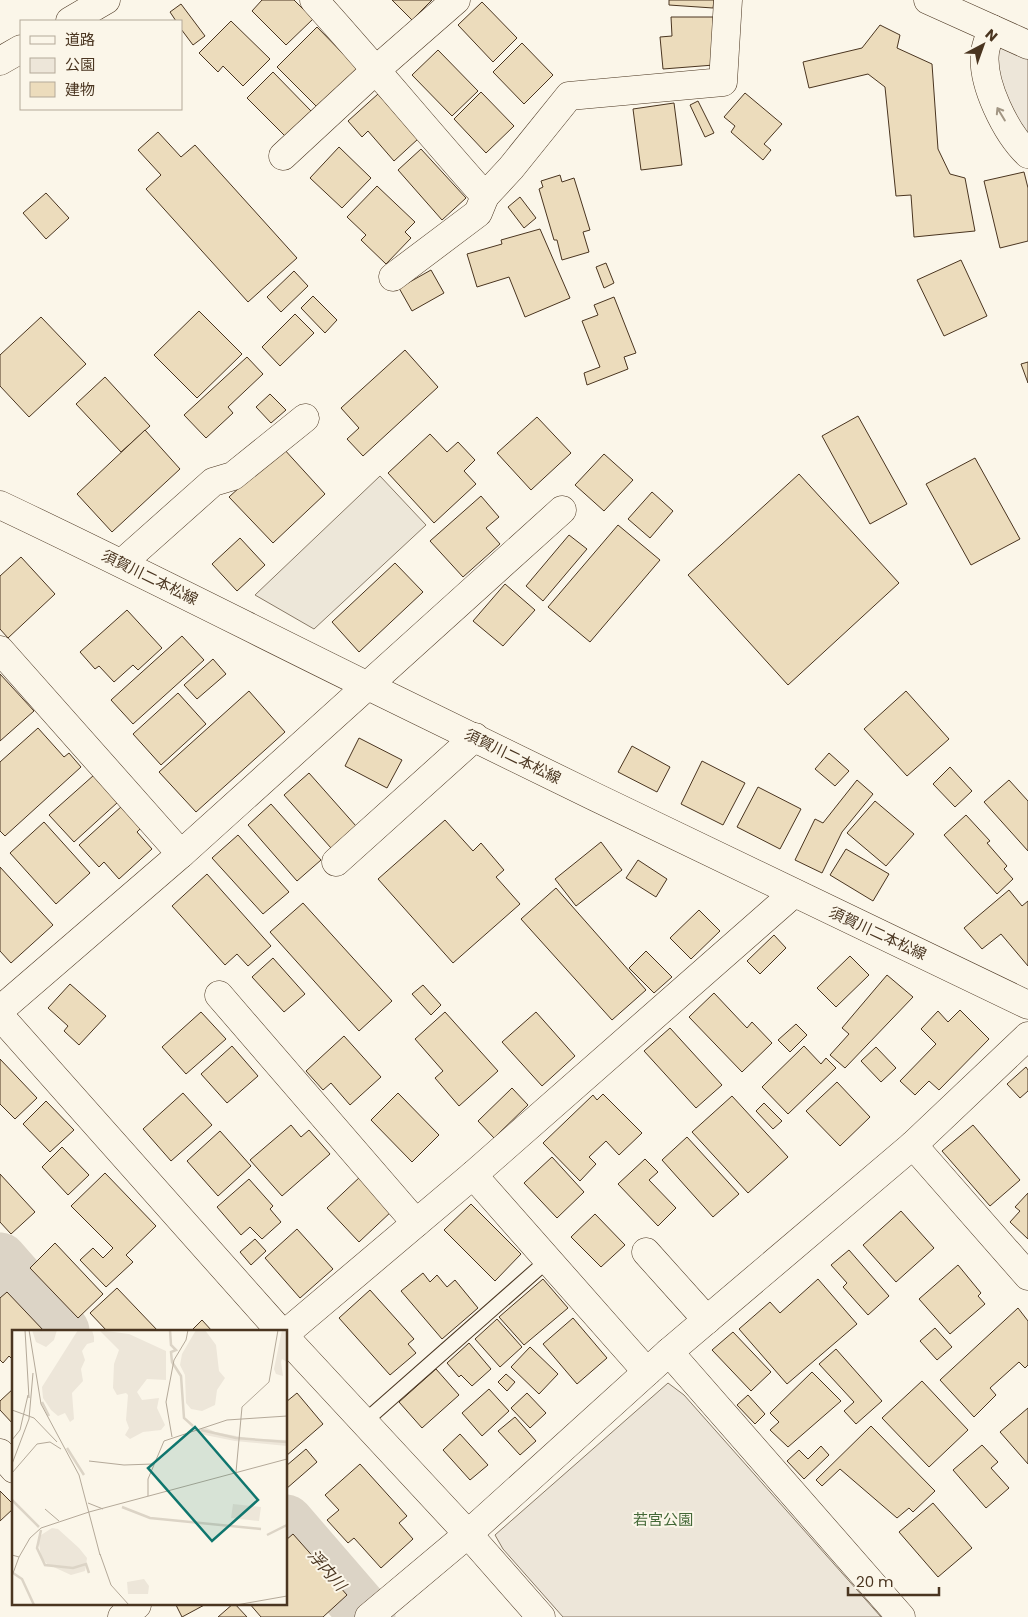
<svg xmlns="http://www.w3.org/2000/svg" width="1028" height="1617" font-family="Poppins,'Noto Sans JP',sans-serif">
  <rect width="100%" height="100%" fill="#fbf6e9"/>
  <!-- green -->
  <g fill="#ede6d9" stroke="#887966">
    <path d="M 992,29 L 1028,45 L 1028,154 L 1006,122 Z"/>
    <path d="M 668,1383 L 684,1395 L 881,1617 L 563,1617 L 503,1549 L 495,1535 Z"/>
  </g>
  <!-- parking -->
  <path fill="#ede7d9" stroke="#887966" d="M 380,476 L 426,525 L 314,629 L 255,595 Z"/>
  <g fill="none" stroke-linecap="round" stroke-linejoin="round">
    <!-- river -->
    <g stroke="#dcd4c6" stroke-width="55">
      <path d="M 0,1260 L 62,1331"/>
      <path d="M 286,1522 L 368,1617"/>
    </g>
  </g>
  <!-- building -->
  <g fill="#ecdcbc" stroke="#4a3520">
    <path d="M 262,0 L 294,0 L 313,19 L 286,45 L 252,11 Z"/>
    <path d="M 392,0 L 432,0 L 412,20 Z"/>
    <path d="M 669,0 L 714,0 L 713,8 L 669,5 Z"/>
    <path d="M 482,2 L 517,38 L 493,62 L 458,25 Z"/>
    <path d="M 181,4 L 205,36 L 193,45 L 181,29 L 181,21 L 176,21 L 170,12 Z"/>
    <path d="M 671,17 L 713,17 L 714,65 L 663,69 L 660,37 L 672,36 Z"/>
    <path d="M 231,21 L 270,59 L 243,86 L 223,66 L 218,72 L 199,53 Z"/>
    <path d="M 880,25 L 900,35 L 897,48 L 932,64 L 938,149 L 950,174 L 965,178 L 975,231 L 914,237 L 911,195 L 896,196 L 885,87 L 868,74 L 809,88 L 803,62 L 862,48 Z"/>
    <path d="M 317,27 L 358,69 L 319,109 L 277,67 Z"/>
    <path d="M 522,43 L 553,75 L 524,104 L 493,72 Z"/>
    <path d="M 438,50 L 478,91 L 452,116 L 412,75 Z"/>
    <path d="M 273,72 L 311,111 L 285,136 L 247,98 Z"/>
    <path d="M 481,92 L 514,126 L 486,153 L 454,119 Z"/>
    <path d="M 745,93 L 782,124 L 764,144 L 771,150 L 763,160 L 731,132 L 735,126 L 724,117 Z"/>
    <path d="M 378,94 L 418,139 L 394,161 L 368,131 L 362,137 L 348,121 Z"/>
    <path d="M 698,101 L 714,133 L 705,137 L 690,105 Z"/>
    <path d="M 674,103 L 682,165 L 641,170 L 633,109 Z"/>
    <path d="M 158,132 L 181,157 L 195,145 L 297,258 L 248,302 L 146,189 L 161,175 L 138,150 Z"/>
    <path d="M 339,147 L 371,178 L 342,208 L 310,178 Z"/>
    <path d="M 421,149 L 466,198 L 442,220 L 398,170 Z"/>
    <path d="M 1024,172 L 1028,188 L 1028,241 L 1000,248 L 984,181 Z"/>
    <path d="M 560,175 L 562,182 L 574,178 L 590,230 L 583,232 L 589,252 L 562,260 L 557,240 L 554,240 L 539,189 L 543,187 L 541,181 Z"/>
    <path d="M 377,186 L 415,222 L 405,232 L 411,238 L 386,264 L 361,240 L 366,235 L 347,217 Z"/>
    <path d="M 46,193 L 69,218 L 46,239 L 23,213 Z"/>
    <path d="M 520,197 L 536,218 L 524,228 L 508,207 Z"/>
    <path d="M 540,229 L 570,298 L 525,317 L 509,277 L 477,287 L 467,254 L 502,244 L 501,240 Z"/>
    <path d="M 961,260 L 987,316 L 944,336 L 917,280 Z"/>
    <path d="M 606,263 L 614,283 L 604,288 L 596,267 Z"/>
    <path d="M 431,270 L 444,293 L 412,311 L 399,288 Z"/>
    <path d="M 294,271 L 308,286 L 281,312 L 267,297 Z"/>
    <path d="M 313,296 L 337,320 L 325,333 L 301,308 Z"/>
    <path d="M 614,297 L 636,353 L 624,357 L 628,369 L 587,385 L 584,373 L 600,367 L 582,321 L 598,315 L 594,305 Z"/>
    <path d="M 199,311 L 242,354 L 197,398 L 154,355 Z"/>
    <path d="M 295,314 L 314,333 L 280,366 L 262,347 Z"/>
    <path d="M 41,317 L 86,364 L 29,417 L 0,386 L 0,355 Z"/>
    <path d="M 405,350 L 438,387 L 363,456 L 347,439 L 359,428 L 341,408 Z"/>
    <path d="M 247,357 L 263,374 L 228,407 L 233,413 L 206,438 L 184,415 Z"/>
    <path d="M 1028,362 L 1028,383 L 1021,364 Z"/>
    <path d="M 105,377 L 150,426 L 121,452 L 76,404 Z"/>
    <path d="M 270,394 L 286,410 L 271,423 L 256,407 Z"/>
    <path d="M 858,416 L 907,504 L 870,524 L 822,436 Z"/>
    <path d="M 537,417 L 571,453 L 531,490 L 497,453 Z"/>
    <path d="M 145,430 L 180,469 L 112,532 L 77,494 Z"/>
    <path d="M 430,434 L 447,452 L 458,442 L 475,460 L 464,471 L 476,484 L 434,523 L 388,473 Z"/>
    <path d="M 283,448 L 325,494 L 273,543 L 229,497 Z"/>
    <path d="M 604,454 L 633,480 L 604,511 L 575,485 Z"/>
    <path d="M 975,458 L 1020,539 L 971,565 L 926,484 Z"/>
    <path d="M 799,474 L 899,583 L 788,685 L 688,575 Z"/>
    <path d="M 652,492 L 673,511 L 650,538 L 628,519 Z"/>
    <path d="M 481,496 L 499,517 L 486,528 L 500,544 L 463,577 L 430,541 Z"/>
    <path d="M 618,525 L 660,560 L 590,642 L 548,607 Z"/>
    <path d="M 569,535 L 587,549 L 543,601 L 526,586 Z"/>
    <path d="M 240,538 L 265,565 L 237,591 L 212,564 Z"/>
    <path d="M 21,557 L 55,594 L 8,638 L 0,629 L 0,576 Z"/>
    <path d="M 395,563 L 423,592 L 359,652 L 332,622 Z"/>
    <path d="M 505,584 L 535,610 L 503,646 L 473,621 Z"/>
    <path d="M 127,610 L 162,648 L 138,670 L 133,665 L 114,682 L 99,666 L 95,669 L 80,652 Z"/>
    <path d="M 182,636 L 204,660 L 133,724 L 111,700 Z"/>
    <path d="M 213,659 L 226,674 L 197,699 L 184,685 Z"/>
    <path d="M 0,674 L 34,711 L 0,741 Z"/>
    <path d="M 249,691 L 285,732 L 196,812 L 159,772 Z"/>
    <path d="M 906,691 L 949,739 L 907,776 L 864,729 Z"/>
    <path d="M 178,693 L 206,724 L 161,765 L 133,734 Z"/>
    <path d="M 38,728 L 64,757 L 69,753 L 81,767 L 5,836 L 0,831 L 0,762 Z"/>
    <path d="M 359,738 L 402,760 L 387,788 L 345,766 Z"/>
    <path d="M 632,746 L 670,767 L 657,792 L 618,772 Z"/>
    <path d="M 829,753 L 849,771 L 835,786 L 815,769 Z"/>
    <path d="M 702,761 L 745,783 L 723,825 L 681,804 Z"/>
    <path d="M 950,767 L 972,791 L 955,807 L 933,784 Z"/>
    <path d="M 309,773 L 356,826 L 331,848 L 284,795 Z"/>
    <path d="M 94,775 L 118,802 L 74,842 L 49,815 Z"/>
    <path d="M 857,780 L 873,794 L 842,832 L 822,873 L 795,860 L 815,819 L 823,823 Z"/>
    <path d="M 1009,780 L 1028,801 L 1028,851 L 984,802 Z"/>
    <path d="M 758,787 L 801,809 L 780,849 L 737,827 Z"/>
    <path d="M 875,801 L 914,834 L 886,866 L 847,833 Z"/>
    <path d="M 271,804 L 321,860 L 297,881 L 248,825 Z"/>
    <path d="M 122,806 L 141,828 L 137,832 L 152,849 L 119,879 L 104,862 L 99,867 L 79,845 Z"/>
    <path d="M 966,815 L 990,841 L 987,843 L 1007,866 L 1004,869 L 1013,879 L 997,894 L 944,835 Z"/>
    <path d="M 445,820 L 473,851 L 481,843 L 504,870 L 496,877 L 520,904 L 453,963 L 378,879 Z"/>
    <path d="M 44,822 L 90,873 L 56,904 L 10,853 Z"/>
    <path d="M 238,835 L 289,892 L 263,914 L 212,858 Z"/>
    <path d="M 601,842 L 622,870 L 576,906 L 555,879 Z"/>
    <path d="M 846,849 L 889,874 L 873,901 L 830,875 Z"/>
    <path d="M 638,860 L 667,879 L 656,897 L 626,878 Z"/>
    <path d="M 0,867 L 53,925 L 11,963 L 0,951 Z"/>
    <path d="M 207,874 L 271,946 L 248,966 L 237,954 L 225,965 L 172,906 Z"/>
    <path d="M 556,888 L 646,990 L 612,1020 L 521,919 Z"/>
    <path d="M 1009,890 L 1022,906 L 1028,901 L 1028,966 L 1001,934 L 982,949 L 964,928 Z"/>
    <path d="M 303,903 L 392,1001 L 359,1031 L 270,932 Z"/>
    <path d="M 699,910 L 720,931 L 691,959 L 670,938 Z"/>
    <path d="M 774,935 L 786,948 L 760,974 L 747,961 Z"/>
    <path d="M 646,951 L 672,977 L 654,993 L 629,968 Z"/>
    <path d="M 850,956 L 869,975 L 836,1007 L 817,988 Z"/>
    <path d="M 273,958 L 305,994 L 284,1012 L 252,977 Z"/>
    <path d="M 887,975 L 913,997 L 845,1068 L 830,1055 L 849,1034 L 842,1028 Z"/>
    <path d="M 70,984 L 106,1016 L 79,1045 L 64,1031 L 68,1026 L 48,1008 Z"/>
    <path d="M 423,985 L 441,1005 L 431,1015 L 412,994 Z"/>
    <path d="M 714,993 L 747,1028 L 752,1022 L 772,1043 L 742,1072 L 689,1017 Z"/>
    <path d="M 960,1010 L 989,1039 L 939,1090 L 929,1081 L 915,1095 L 900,1081 L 936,1044 L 921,1029 L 938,1011 L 948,1022 Z"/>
    <path d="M 201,1012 L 226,1039 L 186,1074 L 162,1047 Z"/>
    <path d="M 445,1012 L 498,1071 L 459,1106 L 435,1078 L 443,1071 L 415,1039 Z"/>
    <path d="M 536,1012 L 575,1056 L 542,1086 L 502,1042 Z"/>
    <path d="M 796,1024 L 807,1035 L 790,1052 L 778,1040 Z"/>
    <path d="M 670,1028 L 722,1085 L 696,1108 L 644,1051 Z"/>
    <path d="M 344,1036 L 381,1077 L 350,1105 L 331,1083 L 323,1090 L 306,1071 Z"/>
    <path d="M 232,1046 L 258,1076 L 227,1103 L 201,1074 Z"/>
    <path d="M 804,1046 L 821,1064 L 826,1058 L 836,1068 L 788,1114 L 762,1087 Z"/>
    <path d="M 876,1047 L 896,1068 L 881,1082 L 861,1061 Z"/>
    <path d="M 0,1059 L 37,1098 L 15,1119 L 0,1104 Z"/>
    <path d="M 1026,1067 L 1028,1070 L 1028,1091 L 1020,1098 L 1007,1084 Z"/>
    <path d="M 837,1082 L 870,1117 L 840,1146 L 806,1111 Z"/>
    <path d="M 512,1088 L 528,1105 L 494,1138 L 478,1121 Z"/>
    <path d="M 183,1093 L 212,1125 L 171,1161 L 143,1129 Z"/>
    <path d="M 398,1093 L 439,1135 L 412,1162 L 371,1120 Z"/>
    <path d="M 603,1094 L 642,1133 L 619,1155 L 606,1141 L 589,1157 L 596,1164 L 580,1181 L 543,1143 L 593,1095 L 597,1100 Z"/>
    <path d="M 732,1096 L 788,1157 L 748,1193 L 692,1132 Z"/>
    <path d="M 46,1101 L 74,1130 L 50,1152 L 23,1124 Z"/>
    <path d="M 764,1103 L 782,1121 L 773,1129 L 756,1111 Z"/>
    <path d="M 291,1125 L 301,1137 L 309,1130 L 330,1154 L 282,1196 L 250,1160 Z"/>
    <path d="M 973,1125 L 1020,1180 L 990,1206 L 942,1151 Z"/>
    <path d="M 220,1131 L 251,1166 L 218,1196 L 187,1161 Z"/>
    <path d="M 687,1137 L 739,1194 L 713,1217 L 662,1160 Z"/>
    <path d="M 62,1147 L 89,1175 L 68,1195 L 42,1167 Z"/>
    <path d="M 552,1157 L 584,1192 L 557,1218 L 524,1183 Z"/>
    <path d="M 645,1159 L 658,1172 L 649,1180 L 676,1208 L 658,1226 L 618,1184 Z"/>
    <path d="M 105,1173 L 156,1226 L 126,1255 L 133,1262 L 106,1287 L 80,1260 L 93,1248 L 103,1258 L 113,1248 L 71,1206 Z"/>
    <path d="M 0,1174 L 35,1212 L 11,1234 L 0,1222 Z"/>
    <path d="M 361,1176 L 393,1210 L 359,1242 L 327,1208 Z"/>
    <path d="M 249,1179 L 273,1206 L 270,1209 L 281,1222 L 262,1239 L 250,1227 L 241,1235 L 217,1207 Z"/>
    <path d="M 1028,1193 L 1028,1239 L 1010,1222 L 1020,1211 L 1015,1207 Z"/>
    <path d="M 471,1204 L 521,1254 L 495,1281 L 444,1230 Z"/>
    <path d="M 901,1211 L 934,1248 L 896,1282 L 863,1245 Z"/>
    <path d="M 595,1214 L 625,1245 L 601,1267 L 571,1237 Z"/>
    <path d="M 297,1229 L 333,1269 L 300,1298 L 265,1258 Z"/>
    <path d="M 255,1239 L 266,1251 L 251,1265 L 240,1252 Z"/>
    <path d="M 55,1243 L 103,1294 L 78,1318 L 30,1268 Z"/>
    <path d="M 849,1250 L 889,1296 L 868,1315 L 843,1287 L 847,1283 L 831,1265 Z"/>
    <path d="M 958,1265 L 981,1293 L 978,1296 L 985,1304 L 950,1334 L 919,1299 Z"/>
    <path d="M 423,1273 L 430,1282 L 437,1275 L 447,1287 L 455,1280 L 478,1308 L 442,1339 L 401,1291 Z"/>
    <path d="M 543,1279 L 568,1308 L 524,1345 L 499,1317 Z"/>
    <path d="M 818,1279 L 857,1324 L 787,1384 L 739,1329 L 770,1302 L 780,1313 Z"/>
    <path d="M 117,1288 L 158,1331 L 107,1331 L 90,1313 Z"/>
    <path d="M 370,1290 L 414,1339 L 408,1344 L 416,1353 L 390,1375 L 339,1318 Z"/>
    <path d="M 7,1292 L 44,1331 L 14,1331 L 14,1361 L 9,1356 L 3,1363 L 0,1360 L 0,1298 Z"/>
    <path d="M 1018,1308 L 1028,1321 L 1028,1365 L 1025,1368 L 1019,1362 L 990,1388 L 996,1395 L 974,1417 L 940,1380 Z"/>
    <path d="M 573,1318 L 607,1358 L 577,1384 L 543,1344 Z"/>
    <path d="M 497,1319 L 522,1347 L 500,1367 L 475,1339 Z"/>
    <path d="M 202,1320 L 212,1331 L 191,1331 Z"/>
    <path d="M 935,1328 L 952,1347 L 937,1360 L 920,1341 Z"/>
    <path d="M 733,1332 L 771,1372 L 751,1391 L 712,1350 Z"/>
    <path d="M 469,1343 L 491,1369 L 472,1386 L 461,1375 L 459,1377 L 447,1363 Z"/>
    <path d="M 530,1347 L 558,1374 L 539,1394 L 511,1367 Z"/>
    <path d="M 836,1349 L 882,1401 L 856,1424 L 844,1411 L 854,1402 L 819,1364 Z"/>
    <path d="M 436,1369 L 459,1395 L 422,1428 L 399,1402 Z"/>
    <path d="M 812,1372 L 841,1401 L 788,1447 L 770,1430 L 779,1422 L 770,1413 Z"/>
    <path d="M 506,1374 L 515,1382 L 507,1391 L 498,1382 Z"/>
    <path d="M 922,1381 L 968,1430 L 929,1467 L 882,1418 Z"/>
    <path d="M 14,1388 L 14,1425 L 0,1410 L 0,1401 Z"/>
    <path d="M 489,1389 L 509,1411 L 482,1436 L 462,1413 Z"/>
    <path d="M 297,1393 L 323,1424 L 286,1456 L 286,1402 Z"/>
    <path d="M 527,1393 L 546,1413 L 530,1428 L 511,1408 Z"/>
    <path d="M 748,1395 L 765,1414 L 755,1424 L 737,1405 Z"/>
    <path d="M 1028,1408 L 1028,1464 L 1000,1432 Z"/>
    <path d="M 515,1417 L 536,1441 L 520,1455 L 498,1431 Z"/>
    <path d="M 871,1426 L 935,1491 L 913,1512 L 909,1508 L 897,1518 L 840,1469 L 822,1486 L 816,1480 Z"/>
    <path d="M 460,1434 L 488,1465 L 470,1480 L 443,1450 Z"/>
    <path d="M 982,1445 L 998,1462 L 991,1468 L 1009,1488 L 986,1508 L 953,1470 Z"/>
    <path d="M 821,1446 L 829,1455 L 804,1479 L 787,1461 L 799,1450 L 808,1459 Z"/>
    <path d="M 306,1449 L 317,1462 L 286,1489 L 286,1466 Z"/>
    <path d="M 360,1464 L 407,1516 L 399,1523 L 413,1539 L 381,1568 L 354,1538 L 348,1543 L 327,1520 L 339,1510 L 325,1495 Z"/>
    <path d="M 0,1491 L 14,1505 L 14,1508 L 0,1521 Z"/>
    <path d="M 933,1503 L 972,1548 L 938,1577 L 899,1532 Z"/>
    <path d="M 293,1534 L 347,1595 L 323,1617 L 261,1617 L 249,1603 L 286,1603 L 286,1540 Z"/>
    <path d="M 175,1603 L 208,1603 L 182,1617 Z"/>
    <path d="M 234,1603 L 247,1617 L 218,1617 Z"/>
  </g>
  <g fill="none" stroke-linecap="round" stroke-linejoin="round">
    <defs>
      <path id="lane" d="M 364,1422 L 548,1260"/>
      <g id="street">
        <path d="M 314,0 C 372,64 427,131 485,196 L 511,168 L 569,96 L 723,82 L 728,0"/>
        <path d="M 992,29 C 990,36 986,44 985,52 C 981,83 1006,133 1028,154"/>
        <path d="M 283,156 L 377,69 L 456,0"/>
        <path d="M 393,277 L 478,213 L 485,196"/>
        <path d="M 122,563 L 213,482 L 233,476 L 305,418"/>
        <path d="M 0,650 L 181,854"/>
        <path d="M 336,862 L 475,737"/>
        <path d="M 219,995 L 416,1223"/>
        <path d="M 0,1010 L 181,854 L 562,510"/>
        <path d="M 0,1016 L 280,1331"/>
        <path d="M 913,1145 L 1028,1276"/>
        <path d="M 473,1175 L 647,1372"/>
        <path d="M 646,1252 L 707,1320"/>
        <path d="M 286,1333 L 473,1175 L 794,893"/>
        <path d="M 286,1338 L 468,1534 L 541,1617"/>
        <path d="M 669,1352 L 901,1617"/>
        <path d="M 0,1453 L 14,1469"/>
        <path d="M 122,1617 L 137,1605"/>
        <path d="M 369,1617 L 468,1534 L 669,1352 L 913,1145 L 1028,1036"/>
      </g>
      <g id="secondary">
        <path d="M 928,0 L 1028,45"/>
        <path d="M 70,21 L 106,0"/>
        <path d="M 0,61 L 21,49"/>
        <path d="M 0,505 C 123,563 244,625 366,685 C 586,793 807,900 1028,1005"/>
      </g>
    </defs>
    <!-- lane casing -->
    <use href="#lane" stroke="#4a3520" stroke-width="16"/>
    <!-- street casing -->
    <use href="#street" stroke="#4a3520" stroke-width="29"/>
    <!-- secondary casing -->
    <use href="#secondary" stroke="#4a3520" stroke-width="29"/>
    <!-- lane -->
    <use href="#lane" stroke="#fbf6e9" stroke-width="14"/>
    <!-- street -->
    <use href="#street" stroke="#fbf6e9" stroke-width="28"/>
    <!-- secondary -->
    <use href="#secondary" stroke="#fbf6e9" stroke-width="28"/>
  </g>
  <!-- one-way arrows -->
  <defs><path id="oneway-shaft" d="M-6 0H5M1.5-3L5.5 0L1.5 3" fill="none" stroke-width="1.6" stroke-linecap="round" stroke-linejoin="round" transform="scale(1.25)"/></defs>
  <use stroke="#a29684" href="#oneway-shaft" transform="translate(1001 114) rotate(-121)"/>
  <g text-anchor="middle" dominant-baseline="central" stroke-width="4" stroke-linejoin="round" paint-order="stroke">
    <!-- street labels -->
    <g font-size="15" fill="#4a3520" stroke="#fbf6e9">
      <text transform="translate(150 577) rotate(26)">須賀川二本松線</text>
      <text transform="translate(513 756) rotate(26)">須賀川二本松線</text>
      <text transform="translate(878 933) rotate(25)">須賀川二本松線</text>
    </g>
    <!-- park labels -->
    <g font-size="15" fill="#436837" stroke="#fbf6e9">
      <text x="663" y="1519">若宮公園</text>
    </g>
    <!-- water labels -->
    <g font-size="16" font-style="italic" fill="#4a3520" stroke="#fbf6e9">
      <text transform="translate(327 1570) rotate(49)">浮内川</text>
    </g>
  </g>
  <!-- overview -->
  <g transform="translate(12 1330)">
    <rect width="275" height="275" fill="#fbf6e9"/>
    <path d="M 20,0 L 45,0 L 42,10 L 34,17 L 24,12 ZM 66,0 L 80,0 L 82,7 L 82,12 L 75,14 L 70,21 L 73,30 L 69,39 L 71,51 L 60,63 L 62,89 L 58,92 L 53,83 L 46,86 L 39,80 L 31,68 L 30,57 ZM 87,0 L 117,4 L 154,21 L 154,50 L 135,49 L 125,62 L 130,70 L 147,68 L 145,78 L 153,95 L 149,100 L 131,102 L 118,109 L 113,105 L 117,98 L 114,90 L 116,65 L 114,63 L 105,65 L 101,58 L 102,34 L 107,20 ZM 184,0 L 193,0 L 204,15 L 207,41 L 213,48 L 205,60 L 203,75 L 190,81 L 179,79 L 174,73 L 173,45 L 168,35 L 170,24 ZM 270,0 L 275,0 L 275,32 L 270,29 L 269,32 L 271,46 L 264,44 L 262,39 ZM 193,97 L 203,102 L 240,109 L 275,110 L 275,116 L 223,111 L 188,104 L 182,100 ZM 221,174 L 249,177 L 247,191 L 219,188 ZM 40,198 L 46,199 L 67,218 L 75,228 L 73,241 L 59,245 L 35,234 L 29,227 L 26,207 ZM 132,249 L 137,256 L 136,264 L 116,264 L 115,252 Z" fill="#ede6d9"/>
    <path fill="none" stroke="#dcd4c6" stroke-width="2.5" d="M 158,0 L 159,15 L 164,20 L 159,22 L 160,32 L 169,46 L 172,88 L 181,96M 30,72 L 37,86M 189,100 L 224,108 L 275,112M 55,118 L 72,145M 0,170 L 27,197M 110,177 L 138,188 L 249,199M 29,200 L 25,218 L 33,235 L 61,238 L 74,234 L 77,243M 255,205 L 275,195M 1,243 L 10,249 L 22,275"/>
    <path fill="none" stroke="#b4a999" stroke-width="1" d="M 13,0 L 17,68M 17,0 L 29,74 L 67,145 L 88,225M 0,80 L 22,88 L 45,112M 160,107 L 154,72 L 162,30 L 174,10 L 176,0M 0,110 L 8,100 L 16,65M 77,131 L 112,135 L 141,134M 0,134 L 17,89 L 21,43M 224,142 L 230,77 L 257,52 L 266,0M 0,143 L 25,114 L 38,112 L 49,119M 136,166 L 136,149 L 152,111 L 215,90 L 275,86M 76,173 L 91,179M 33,179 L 47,191M 77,182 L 275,129M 88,224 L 99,255 L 117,275M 0,225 L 7,227 L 18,208 L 29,198 L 77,182M 0,246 L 7,227M 224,275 L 275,266"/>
    <path fill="#0f766e" fill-opacity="0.15" stroke="#0f766e" stroke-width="2.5" d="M 183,97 L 246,170 L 200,211 L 136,138 Z"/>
    <rect width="275" height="275" fill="none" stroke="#4a3520" stroke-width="2.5"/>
  </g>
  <!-- legend -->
  <rect x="20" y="20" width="162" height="90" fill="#fbf6e9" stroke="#b4a999"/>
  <rect x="30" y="36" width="25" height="8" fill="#fbf6e9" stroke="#b4a999"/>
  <text x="65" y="45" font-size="15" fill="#4a3520">道路</text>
  <rect x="30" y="58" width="25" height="15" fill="#ede6d9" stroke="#b4a999"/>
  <text x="65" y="70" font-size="15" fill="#4a3520">公園</text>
  <rect x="30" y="82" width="25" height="15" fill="#ecdcbc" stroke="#b4a999"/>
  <text x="65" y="95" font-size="15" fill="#4a3520">建物</text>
  <!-- north arrow -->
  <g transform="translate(983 45) rotate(41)" stroke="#fbf6e9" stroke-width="4" paint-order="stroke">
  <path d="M0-4L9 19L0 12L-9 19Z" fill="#4a3520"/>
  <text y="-8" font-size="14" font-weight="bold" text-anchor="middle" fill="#4a3520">N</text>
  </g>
  <!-- scale -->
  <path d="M848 1587v8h91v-8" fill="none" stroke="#4a3520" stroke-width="2.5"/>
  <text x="856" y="1587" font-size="15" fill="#4a3520" stroke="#fbf6e9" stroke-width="4" paint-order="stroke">20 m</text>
</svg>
